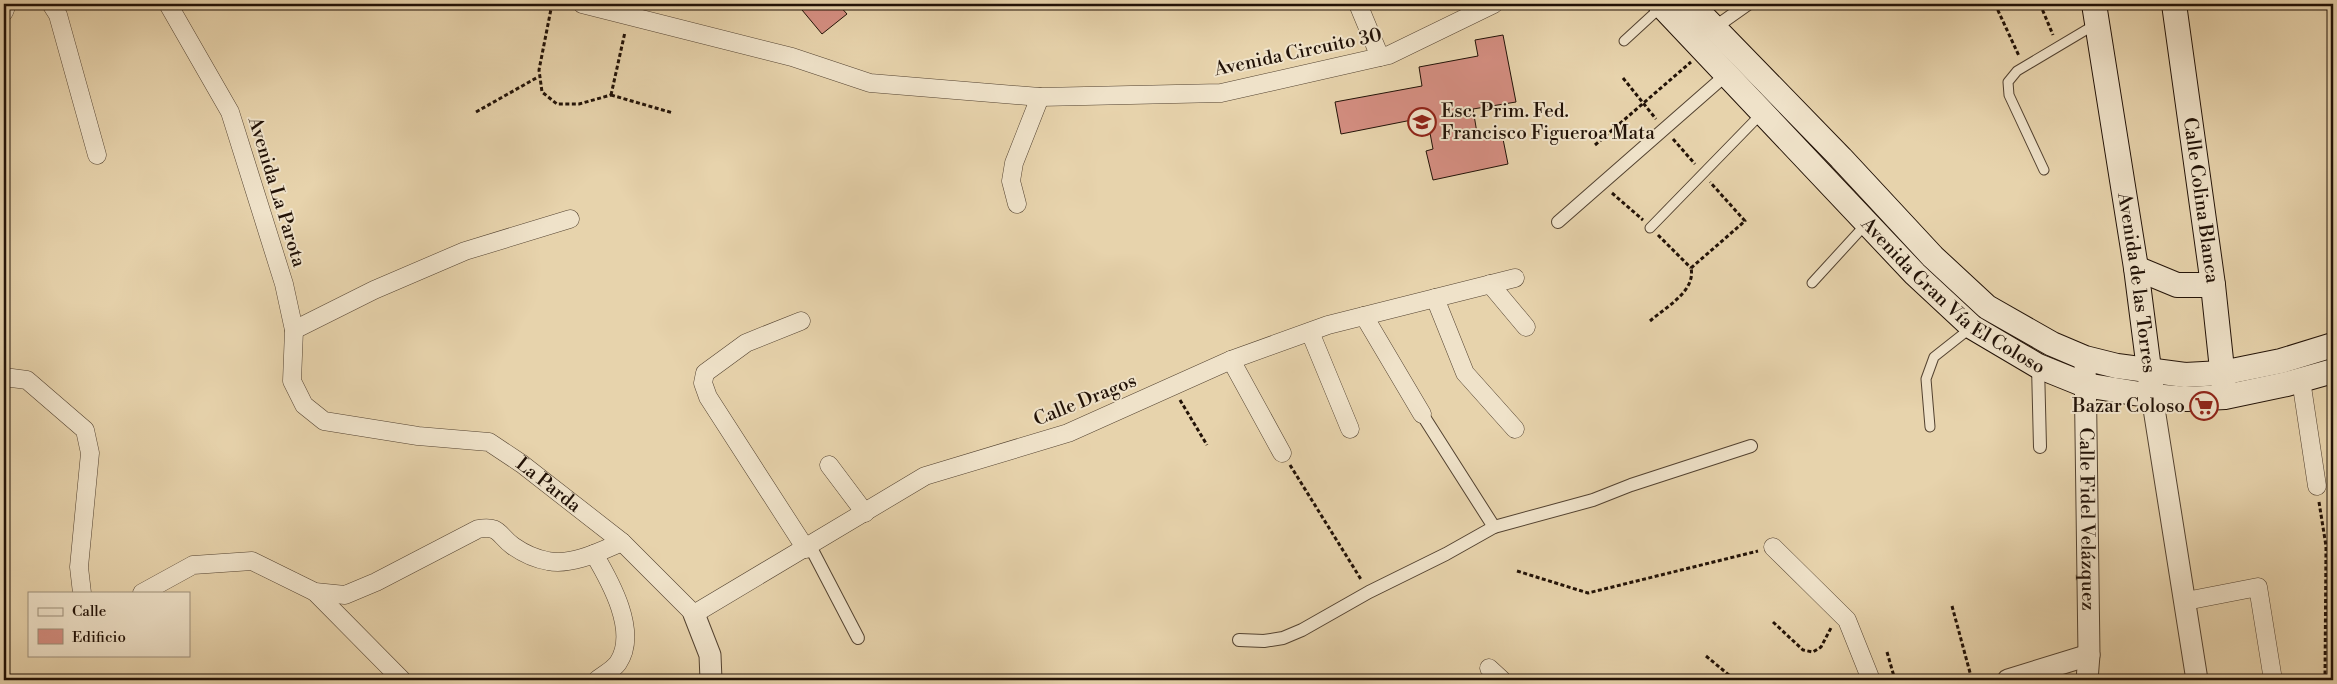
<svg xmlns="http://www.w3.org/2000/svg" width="2337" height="684" font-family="'Libre Bodoni',serif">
  <rect width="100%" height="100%" fill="#e7d3ac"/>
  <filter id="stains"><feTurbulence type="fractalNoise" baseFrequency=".004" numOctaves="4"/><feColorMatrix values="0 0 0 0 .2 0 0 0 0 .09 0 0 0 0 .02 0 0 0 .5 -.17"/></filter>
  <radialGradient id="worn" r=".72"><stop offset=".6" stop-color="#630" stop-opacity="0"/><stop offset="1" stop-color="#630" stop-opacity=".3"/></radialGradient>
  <!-- building -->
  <g fill="#d48e81" stroke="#221207">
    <path d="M 797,4 L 838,4 L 847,14 L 822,34 Z"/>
    <path d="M 1503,35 L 1516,102 L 1473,109 L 1478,139 L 1502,134 L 1508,164 L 1433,180 L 1426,151 L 1433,149 L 1427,117 L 1341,134 L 1335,102 L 1422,86 L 1419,67 L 1478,56 L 1475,40 Z"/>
  </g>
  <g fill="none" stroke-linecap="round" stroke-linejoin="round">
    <defs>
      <g id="service">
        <path d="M 1624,41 L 1661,7"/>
        <path d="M 2044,170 L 2009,95 L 2008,82 L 2017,71 L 2096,24"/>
        <path d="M 1650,228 L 1762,113"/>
        <path d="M 1812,283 L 1866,224"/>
        <path d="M 1930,427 L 1926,379 L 1934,357 L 1972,327"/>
      </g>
      <g id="pedestrian">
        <path d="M 1714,28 L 1748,4"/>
        <path d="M 1558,222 L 1727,74"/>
        <path d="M 2038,366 L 2040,447"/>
        <path d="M 1422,414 L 1494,527"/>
        <path d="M 810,546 L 858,638"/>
        <path d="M 1239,640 L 1264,641 L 1283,638 L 1302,630 L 1369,592 L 1446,554 L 1494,527 L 1593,500 L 1631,485 L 1751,446"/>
      </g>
      <g id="minor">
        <path d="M 51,4 L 58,15 L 97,155"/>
        <path id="s1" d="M 168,4 L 230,112 L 284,284 L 294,330 L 292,381 L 304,405 L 324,421 L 418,436 L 489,442 L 522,464 L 622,542 L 694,614 L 925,476 L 1068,433 L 1231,360 L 1328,325 L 1515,278"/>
        <path d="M 582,4 L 792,57 L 870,83 L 1040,97 L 1221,93 L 1389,55 L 1494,4"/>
        <path d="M 1358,4 L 1380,57"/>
        <path d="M 4,12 L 7,4"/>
        <path d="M 1017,204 L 1011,181 L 1014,163 L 1040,97"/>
        <path d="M 1490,284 L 1526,327"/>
        <path d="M 1435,298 L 1465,373 L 1515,429"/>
        <path d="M 1364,316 L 1422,414"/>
        <path d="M 801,321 L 746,343 L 705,373 L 703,383 L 708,397 L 806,549"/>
        <path d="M 294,330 L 374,290 L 465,251 L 570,219"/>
        <path d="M 1310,332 L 1350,429"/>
        <path d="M 1231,360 L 1282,453"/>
        <path d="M 4,377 L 27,380 L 85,430 L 90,453 L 79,567 L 82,593"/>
        <path d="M 2301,380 L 2317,486"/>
        <path d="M 829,465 L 865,513"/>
        <path d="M 1773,547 L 1847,620 L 1871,680"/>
        <path d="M 594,554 C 610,581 639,632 618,663 C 613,670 603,675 597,680"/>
        <path d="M 315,592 L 402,680"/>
        <path d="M 142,593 L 193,565 L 252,561 L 315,592 L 345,595 L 376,582 L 478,529 C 500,525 498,535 513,546 C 523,553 536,559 548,561 C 572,566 601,551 622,542"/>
        <path d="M 2186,601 L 2258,587 L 2273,680"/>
        <path d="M 1489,668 L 1502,680"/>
      </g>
      <g id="tertiary">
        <path id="s2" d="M 2085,358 L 2089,655 L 2087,680"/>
        <path d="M 2152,396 L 2197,680"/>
        <path d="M 694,614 L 710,655 L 711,680"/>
        <path d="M 2008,680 L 2089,655"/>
      </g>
      <g id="secondary">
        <path id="s3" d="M 1660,4 L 1915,274 L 1972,327 L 2038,366 L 2085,385 L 2152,396 L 2187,399 L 2225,397 L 2287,384 L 2333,371"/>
        <path d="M 1691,4 L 1841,158 L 1933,257 L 1987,307 L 2052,344 L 2085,358 L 2117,366 L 2185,375 L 2222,373 L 2281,361 L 2333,345"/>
        <path id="s4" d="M 2094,4 L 2136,268 L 2151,385"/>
        <path id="s5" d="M 2174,4 L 2213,285 L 2224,388"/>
        <path d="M 2136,268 L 2177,285 L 2213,285"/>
      </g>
    </defs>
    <!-- service casing -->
    <use href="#service" stroke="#534230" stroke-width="11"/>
    <!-- pedestrian casing -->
    <use href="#pedestrian" stroke="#534230" stroke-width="14"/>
    <!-- minor casing -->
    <use href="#minor" stroke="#534230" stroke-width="19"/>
    <!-- tertiary casing -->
    <use href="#tertiary" stroke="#534230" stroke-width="23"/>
    <!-- secondary casing -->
    <use href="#secondary" stroke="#221207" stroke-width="26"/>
    <!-- path -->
    <g stroke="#221207" stroke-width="3" stroke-dasharray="4 2.5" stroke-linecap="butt">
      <path d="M 552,4 L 539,70 L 542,92 L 557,104 L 579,104 L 611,95"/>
      <path d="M 1995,4 L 2019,56"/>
      <path d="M 2040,4 L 2053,35"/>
      <path d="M 1623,78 L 1656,119"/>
      <path d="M 611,95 L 625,32"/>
      <path d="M 611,95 L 673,113"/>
      <path d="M 476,112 L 538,77"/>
      <path d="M 1673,139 L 1695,164"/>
      <path d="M 1595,145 L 1691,62"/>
      <path d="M 1612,193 L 1643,220"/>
      <path d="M 1658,235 L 1691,268"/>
      <path d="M 1691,268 L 1745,221 L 1710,182"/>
      <path d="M 1650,321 C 1666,307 1696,291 1691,268"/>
      <path d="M 1180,400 L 1207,445"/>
      <path d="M 1290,465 L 1362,581"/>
      <path d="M 2319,502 L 2326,546 L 2325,677 L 2323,680"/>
      <path d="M 1517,571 L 1588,593 L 1758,551"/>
      <path d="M 1952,606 L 1972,680"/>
      <path d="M 1773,622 L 1803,650 L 1813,652 L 1821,647 L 1832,626"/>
      <path d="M 1887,652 L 1895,680"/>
      <path d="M 1706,656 L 1735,680"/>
    </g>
    <!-- service -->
    <use href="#service" stroke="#efe2c9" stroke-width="9"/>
    <!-- pedestrian -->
    <use href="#pedestrian" stroke="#efe2c9" stroke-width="12"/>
    <!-- minor -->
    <use href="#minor" stroke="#efe2c9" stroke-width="18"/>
    <!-- tertiary -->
    <use href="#tertiary" stroke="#efe2c9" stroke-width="21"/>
    <!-- secondary -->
    <use href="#secondary" stroke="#efe2c9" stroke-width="24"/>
  </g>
  <!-- icons -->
  <defs>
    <symbol id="school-ring" viewBox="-11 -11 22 22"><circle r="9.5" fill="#efe2c9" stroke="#8f2418" stroke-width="1.5"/><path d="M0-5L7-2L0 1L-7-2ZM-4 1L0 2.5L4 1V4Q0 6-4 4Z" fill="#8f2418"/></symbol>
    <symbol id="supermarket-ring" viewBox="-11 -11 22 22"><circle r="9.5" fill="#efe2c9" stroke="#8f2418" stroke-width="1.5"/><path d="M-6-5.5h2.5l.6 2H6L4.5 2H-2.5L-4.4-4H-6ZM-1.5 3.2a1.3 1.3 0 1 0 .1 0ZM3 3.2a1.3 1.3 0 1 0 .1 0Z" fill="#8f2418"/></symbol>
  </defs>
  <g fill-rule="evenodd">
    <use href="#school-ring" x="1406" y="106" width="32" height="32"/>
    <use href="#supermarket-ring" x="2188" y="390" width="32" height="32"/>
  </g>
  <g text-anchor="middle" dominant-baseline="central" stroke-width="4" stroke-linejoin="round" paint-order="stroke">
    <!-- street labels -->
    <g font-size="19" fill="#221207" stroke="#efe2c9">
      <text transform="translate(1298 52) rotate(-12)">Avenida Circuito 30</text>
      <text transform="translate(277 192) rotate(73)">Avenida La Parota</text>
      <text stroke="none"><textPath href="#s5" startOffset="198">Calle Colina Blanca</textPath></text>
      <text stroke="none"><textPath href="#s4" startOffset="282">Avenida de las Torres</textPath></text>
      <text stroke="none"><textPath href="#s3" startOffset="415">Avenida Gran Vía El Coloso</textPath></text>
      <text transform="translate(1085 400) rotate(-22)">Calle Dragos</text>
      <text stroke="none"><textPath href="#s1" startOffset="695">La Parda</textPath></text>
      <text stroke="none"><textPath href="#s2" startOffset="161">Calle Fidel Velázquez</textPath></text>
    </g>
    <!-- poi labels -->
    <g font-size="19" fill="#221207" stroke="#efe2c9" text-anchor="start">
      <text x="1441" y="111">Esc. Prim. Fed.<tspan x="1441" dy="22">Francisco Figueroa Mata</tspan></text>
      <text x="2185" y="406" text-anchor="end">Bazar Coloso</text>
    </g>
  </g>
  <!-- margin -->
  <rect width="2337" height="684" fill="none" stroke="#e7d3ac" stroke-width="20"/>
  <rect x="5" y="5" width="2327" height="674" fill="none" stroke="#221207" stroke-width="2.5"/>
  <rect x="10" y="10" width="2317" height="664" fill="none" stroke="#221207"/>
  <!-- legend -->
  <rect x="28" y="592" width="162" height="65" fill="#efe2c9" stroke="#9d8f7b"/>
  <rect x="38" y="608" width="25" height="8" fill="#efe2c9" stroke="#9d8f7b"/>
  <text x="72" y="616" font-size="15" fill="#221207">Calle</text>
  <rect x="38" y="629" width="25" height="15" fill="#d48e81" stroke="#9d8f7b"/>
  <text x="72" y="642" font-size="15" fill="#221207">Edificio</text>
  <rect width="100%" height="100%" filter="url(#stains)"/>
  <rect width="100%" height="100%" fill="url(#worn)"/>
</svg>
